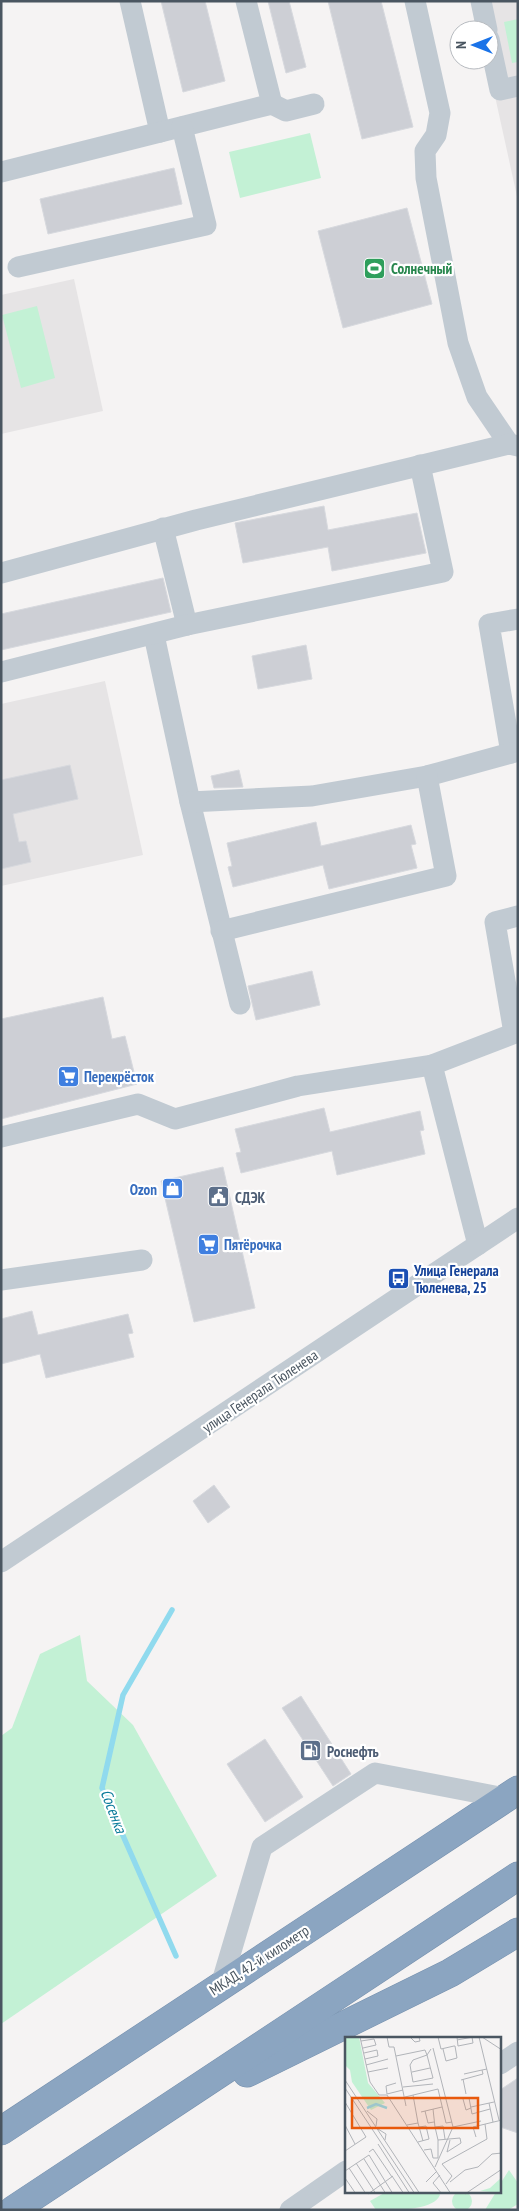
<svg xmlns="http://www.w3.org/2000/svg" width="519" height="2211" font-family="'PT Sans Narrow',sans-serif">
  <rect width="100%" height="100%" fill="#f5f3f3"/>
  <!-- education -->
  <g fill="#e6e4e5">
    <path d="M 474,1 L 518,1 L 518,201 L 487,60 Z"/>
    <path d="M 74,279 L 103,411 L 1,434 L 1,295 Z"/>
    <path d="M 105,681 L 143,855 L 1,886 L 1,704 Z"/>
  </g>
  <!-- green -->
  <g fill="#c3f1d5">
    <path d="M 518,19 L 518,62 L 512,63 L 504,22 Z"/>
    <path d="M 310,133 L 321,178 L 240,198 L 229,152 Z"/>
    <path d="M 37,306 L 55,378 L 21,388 L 2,315 Z"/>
    <path d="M 80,1635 L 87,1681 L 133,1725 L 217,1876 L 1,2024 L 1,1736 L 12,1728 L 40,1654 Z"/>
    <path d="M 509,2170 L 518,2183 L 518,2204 L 508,2210 L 485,2210 L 496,2192 L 500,2192 L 500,2184 Z"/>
    <circle cx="462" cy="2201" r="10"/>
    <path d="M 386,2192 L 438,2192 L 440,2195 C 433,2211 395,2210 376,2210 L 370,2201 Z"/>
  </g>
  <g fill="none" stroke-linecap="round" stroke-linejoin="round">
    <!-- stream -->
    <path stroke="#90daee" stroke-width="5.5" d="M 172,1610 L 123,1695 L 102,1788 L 176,1956"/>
  </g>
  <!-- building -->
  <g fill="#cdcfd5" stroke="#d7d9de">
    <path d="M 161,1 L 205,1 L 225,81 L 183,92 Z"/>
    <path d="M 268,1 L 289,1 L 306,67 L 286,73 Z"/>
    <path d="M 328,1 L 381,1 L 413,127 L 362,139 Z"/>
    <path d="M 174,168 L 182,204 L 48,234 L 40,199 Z"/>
    <path d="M 407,208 L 432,304 L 343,328 L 318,231 Z"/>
    <path d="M 324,506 L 328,530 L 417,513 L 426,553 L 332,571 L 328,547 L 243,563 L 235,523 Z"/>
    <path d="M 163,578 L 171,612 L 1,650 L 1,614 Z"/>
    <path d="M 306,645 L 312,679 L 258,689 L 252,656 Z"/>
    <path d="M 70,765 L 78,799 L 13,814 L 19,842 L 26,841 L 31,862 L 1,869 L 1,780 Z"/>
    <path d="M 239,770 L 243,787 L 214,788 L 211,776 Z"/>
    <path d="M 316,822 L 321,846 L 411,825 L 416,844 L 411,845 L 417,868 L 329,889 L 323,865 L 233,887 L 228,867 L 232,866 L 227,843 Z"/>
    <path d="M 312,971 L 320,1005 L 256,1020 L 248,986 Z"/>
    <path d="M 103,997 L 112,1039 L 125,1036 L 137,1084 L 1,1119 L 1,1019 Z"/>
    <path d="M 324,1108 L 330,1132 L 420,1111 L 424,1130 L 420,1131 L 425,1154 L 337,1175 L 332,1151 L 241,1173 L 236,1153 L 241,1152 L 235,1129 Z"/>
    <path d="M 223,1167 L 255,1308 L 194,1322 L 161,1181 Z"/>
    <path d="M 32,1311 L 38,1335 L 128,1314 L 133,1333 L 128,1334 L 134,1357 L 46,1378 L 40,1354 L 1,1364 L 1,1319 Z"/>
    <path d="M 214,1485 L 230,1507 L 208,1523 L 193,1501 Z"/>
    <path d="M 301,1696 L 351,1774 L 333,1786 L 282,1708 Z"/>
    <path d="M 265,1739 L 303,1797 L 265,1822 L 227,1764 Z"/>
    <path d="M 518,2078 L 518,2133 L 500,2127 L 500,2090 Z"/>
  </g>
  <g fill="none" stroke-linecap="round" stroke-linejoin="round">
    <defs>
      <g id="highway">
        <path d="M 247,2073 L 450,1973 L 518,1932"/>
        <path d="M 1,2131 L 518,1790"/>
        <path d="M 13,2210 L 518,1876"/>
      </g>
    </defs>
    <!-- highway casing -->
    <use href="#highway" stroke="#7690ad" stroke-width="29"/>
    <!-- minor -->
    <g stroke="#c1cad2" stroke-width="21">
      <path d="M 130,1 L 160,132"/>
      <path d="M 415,1 L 440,113 L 436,135 L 425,151 L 426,178 L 458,343 L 477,397 L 509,444"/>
      <path d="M 481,1 L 487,30"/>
      <path d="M 489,39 L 500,90 L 518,86"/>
      <path d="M 272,104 L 286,111 L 314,104"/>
      <path d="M 1,172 L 272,104 L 246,1"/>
      <path d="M 18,267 L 206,225 L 182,127"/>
      <path d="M 163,528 L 187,625"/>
      <path d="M 1,573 L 196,520 L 509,444 L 518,446"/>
      <path d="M 518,619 L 489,624 L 511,753 L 518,751"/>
      <path d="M 154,635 L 190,802 L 240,1004"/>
      <path d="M 1,672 L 187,625 L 443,572 L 420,465"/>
      <path d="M 190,802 L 312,796 L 427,776 L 511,753"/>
      <path d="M 221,931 L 446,876 L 427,776"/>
      <path d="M 514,1033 L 495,922 L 518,916"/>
      <path d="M 1,1137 L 138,1104 L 175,1119 L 298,1086 L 432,1065"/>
      <path d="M 478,1245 L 432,1065 L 518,1032"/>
      <path d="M 1,1280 L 142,1260"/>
      <path d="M 1,1562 L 518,1218"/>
      <path d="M 221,1985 L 262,1847 L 375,1773 L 505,1798"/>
      <path d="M 500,2064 L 518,2052"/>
      <path d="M 290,2210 L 346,2171"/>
    </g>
    <!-- highway -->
    <use href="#highway" stroke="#8ba5c1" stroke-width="28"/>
  </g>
  <!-- icons -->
  <defs>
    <symbol id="stadium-square" viewBox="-11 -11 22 22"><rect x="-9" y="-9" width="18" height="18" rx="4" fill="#2e9e5b" stroke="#fff"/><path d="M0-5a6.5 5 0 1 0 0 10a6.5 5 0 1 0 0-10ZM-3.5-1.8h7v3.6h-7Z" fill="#fff"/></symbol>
    <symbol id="supermarket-square" viewBox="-11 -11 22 22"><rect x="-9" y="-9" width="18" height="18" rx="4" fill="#3f7fe0" stroke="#fff"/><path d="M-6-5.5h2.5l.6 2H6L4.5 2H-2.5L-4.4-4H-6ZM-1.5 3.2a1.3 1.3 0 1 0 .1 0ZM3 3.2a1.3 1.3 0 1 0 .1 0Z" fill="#fff"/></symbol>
    <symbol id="shop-square" viewBox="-11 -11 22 22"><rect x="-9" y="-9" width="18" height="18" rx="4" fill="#3f7fe0" stroke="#fff"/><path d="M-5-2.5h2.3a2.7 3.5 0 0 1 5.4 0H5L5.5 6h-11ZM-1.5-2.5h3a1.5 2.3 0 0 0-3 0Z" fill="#fff"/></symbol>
    <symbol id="civic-square" viewBox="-11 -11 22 22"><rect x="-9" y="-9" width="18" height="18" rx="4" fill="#5c6f8a" stroke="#fff"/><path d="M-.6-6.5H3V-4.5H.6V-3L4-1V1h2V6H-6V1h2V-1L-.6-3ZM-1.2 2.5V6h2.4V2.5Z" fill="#fff"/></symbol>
    <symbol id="bus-square" viewBox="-11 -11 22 22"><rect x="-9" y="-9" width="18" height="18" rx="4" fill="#1a4fb4" stroke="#fff"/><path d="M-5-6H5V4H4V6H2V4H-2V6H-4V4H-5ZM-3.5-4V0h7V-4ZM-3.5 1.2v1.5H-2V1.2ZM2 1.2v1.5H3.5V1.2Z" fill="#fff"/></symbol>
    <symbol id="fuel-square" viewBox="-11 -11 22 22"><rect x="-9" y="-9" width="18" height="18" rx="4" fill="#5c6f8a" stroke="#fff"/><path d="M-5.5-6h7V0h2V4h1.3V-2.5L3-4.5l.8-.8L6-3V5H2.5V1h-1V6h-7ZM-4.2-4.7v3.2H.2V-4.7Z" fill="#fff"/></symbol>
  </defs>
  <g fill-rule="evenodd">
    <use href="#stadium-square" x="362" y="256" width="25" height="25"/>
    <use href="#supermarket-square" x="56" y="1064" width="25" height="25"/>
    <use href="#shop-square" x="160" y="1176" width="25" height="25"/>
    <use href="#civic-square" x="206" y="1184" width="25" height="25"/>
    <use href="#supermarket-square" x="196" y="1232" width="25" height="25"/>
    <use href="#bus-square" x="386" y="1266" width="25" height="25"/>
    <use href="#fuel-square" x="298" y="1738" width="25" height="25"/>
  </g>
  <g text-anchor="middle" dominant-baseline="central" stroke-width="4.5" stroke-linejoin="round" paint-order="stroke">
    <!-- leisure labels -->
    <g font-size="15" font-weight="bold" fill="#27864d" stroke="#fff" text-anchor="start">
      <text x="391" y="268">Солнечный</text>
    </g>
    <!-- shop labels -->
    <g font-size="15" font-weight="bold" fill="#366cbe" stroke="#fff" text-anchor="start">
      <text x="84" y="1076">Перекрёсток</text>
      <text x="157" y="1189" text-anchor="end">Ozon</text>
      <text x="224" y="1244">Пятёрочка</text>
    </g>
    <!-- service labels -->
    <g font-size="15" font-weight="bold" fill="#4e5e75" stroke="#fff" text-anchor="start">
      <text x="235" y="1197">СДЭК</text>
      <text x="327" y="1751">Роснефть</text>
    </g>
    <!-- transit labels -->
    <g font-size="15" font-weight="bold" fill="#164399" stroke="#fff" text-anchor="start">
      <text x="414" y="1270">Улица Генерала<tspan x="414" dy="17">Тюленева, 25</tspan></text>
    </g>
    <!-- street labels -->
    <g font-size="15" fill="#4a5661" stroke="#fff">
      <text transform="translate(260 1391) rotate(-34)">улица Генерала Тюленева</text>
      <text transform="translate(259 1960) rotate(-33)">МКАД, 42-й километр</text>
    </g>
    <!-- water labels -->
    <g font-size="16" font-style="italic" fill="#0c7c9b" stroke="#fff">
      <text transform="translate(114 1811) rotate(69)">Сосенка</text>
    </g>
  </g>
  <!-- overview -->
  <g transform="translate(345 2037)">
    <rect width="156" height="156" fill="#f5f3f3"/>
    <path d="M 0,0 L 14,0 L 23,46 L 40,66 L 26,73 L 7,45 L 5,33 L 0,28 ZM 156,141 L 156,156 L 135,154 L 145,151 Z" fill="#c3f1d5"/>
    <path fill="none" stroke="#90daee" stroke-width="2.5" d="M 22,71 L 31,67 L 42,71"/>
    <path fill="none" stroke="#b1b4b9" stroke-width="1" d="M 15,0 L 25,45 L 34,58 L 42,58 L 106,157M 42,0 L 44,10 L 49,10 L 61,69M 65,0 L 70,5 L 75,4 L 74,0M 93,0 L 96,12 L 109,9 L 110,9 L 112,21 L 101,24 L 98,12M 112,0 L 113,9 L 128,6 L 127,0M 134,0 L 154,83M 137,0 L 157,13M 112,3 L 128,0M 16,4 L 29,2 L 31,8 L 18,11M 88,11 L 108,90 L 90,130M 80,13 L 82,18 L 88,41 L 68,45 L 65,28 L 68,23 L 82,18 L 86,12M 19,16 L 32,13 L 33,19 L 20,22M 51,19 L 80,13M 21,28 L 43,22M 23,35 L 43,31M 67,35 L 85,31M 119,37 L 137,33M 118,42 L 121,57M 0,43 L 75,157M 116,43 L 138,37 L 137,33 L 142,32M 58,50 L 88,47M 0,51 L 70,157M 42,57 L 41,49 L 51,46M 42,57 L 58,53M 68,58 L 73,86M 60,60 L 93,52 L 101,86 L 107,85M 124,61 L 127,77 L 145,72M 118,62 L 121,73 L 126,71M 0,65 L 21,100 L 0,114M 144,66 L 148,85M 126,70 L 149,65M 88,72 L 90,90M 22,74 L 32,82 L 31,89M 80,74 L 83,86 L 89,85M 76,75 L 97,70M 0,88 L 10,107M 62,88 L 73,86 L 78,104M 108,90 L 136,84M 33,92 L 41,97 L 40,103M 131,100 L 128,90 L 157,83M 93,103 L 90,90 L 98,89 L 100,102M 73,105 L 84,102 L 81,89 L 74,90M 33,107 L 65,157M 79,113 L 86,112 L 88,121 L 93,121 L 93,103 L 115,101 L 116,106 L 102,115 L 105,103M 24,115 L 28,112 L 47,140M 19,122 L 41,157M 11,126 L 31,157M 97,127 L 142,102 L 140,87M 97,127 L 107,139 L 101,147M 4,131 L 21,157M 0,134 L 24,118 L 48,157M 95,138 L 88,146 L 97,157M 47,139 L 59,157M 0,141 L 11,157M 81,145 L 92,134M 105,145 L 120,133 L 133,130 L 147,117 L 157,116M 23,157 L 48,139M 120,157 L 157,132"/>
    <path fill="#e8590c" fill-opacity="0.15" stroke="#e8590c" stroke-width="2.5" d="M 7,61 L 133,61 L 133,91 L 7,91 Z"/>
    <rect width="156" height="156" fill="none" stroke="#4a5661" stroke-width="2.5"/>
  </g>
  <!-- border -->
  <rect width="519" height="2211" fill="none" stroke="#4a5661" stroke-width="5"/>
  <!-- north arrow -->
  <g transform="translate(474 45) rotate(270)"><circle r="24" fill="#ffffff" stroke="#b7bbc0"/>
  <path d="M0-4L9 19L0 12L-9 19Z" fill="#1a73e8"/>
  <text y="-8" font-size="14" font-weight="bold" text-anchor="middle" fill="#4a5661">N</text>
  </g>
</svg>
